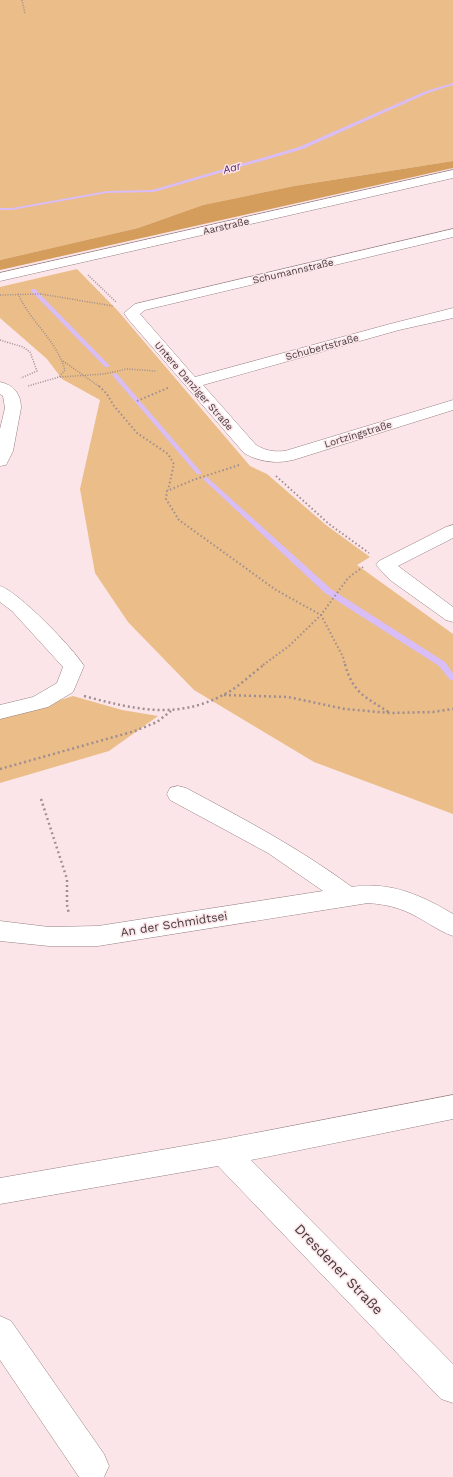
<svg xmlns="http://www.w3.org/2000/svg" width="453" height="1477" font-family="'Work Sans',sans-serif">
  <rect width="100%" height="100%" fill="#fce5e8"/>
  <!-- green -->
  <g fill="#ebbd88">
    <path d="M 0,0 L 453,0 L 453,161 L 294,186 L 203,205 L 138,228 L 0,260 Z"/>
    <path d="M 77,269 L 118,311 L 250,466 L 267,474 L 326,525 L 370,557 L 357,565 L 453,634 L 453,814 L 314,762 L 194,690 L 128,622 L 95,573 L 80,489 L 100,400 L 62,379 L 47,359 L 0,318 L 0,287 Z"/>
    <path d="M 73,696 L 122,710 L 158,716 L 109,751 L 0,783 L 0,718 L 33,709 Z"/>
  </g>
  <!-- forest -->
  <path fill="#d49d5b" d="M 453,161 L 453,168 L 0,270 L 0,260 L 138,228 L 203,205 L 294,186 Z"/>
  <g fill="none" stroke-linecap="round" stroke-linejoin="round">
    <!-- stream -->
    <g fill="#d9bdf7" fill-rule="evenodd">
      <path d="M 453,83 L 453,85 L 428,93 L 303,149 L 154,192 L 107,193 L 12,210 L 0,210 L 0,208 L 12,208 L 107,191 L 152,190 L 299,147 L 426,91 Z"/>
      <path d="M 31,289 L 35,289 L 109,365 L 109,367 L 105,367 L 31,291 Z"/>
      <path d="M 115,373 L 117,374 L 201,472 L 201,474 L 197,474 L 113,376 L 112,375 Z"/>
      <path d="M 206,477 L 208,478 L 331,589 L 445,662 L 453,673 L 453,680 L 450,680 L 439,666 L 325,593 L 204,480 L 203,479 Z"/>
    </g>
    <defs>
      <g id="minor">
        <path d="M 453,229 L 453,237 L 145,310 L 140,314 L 195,377 L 390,324 L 453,308 L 453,318 L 399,330 L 203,385 L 256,445 C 266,451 274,452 285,451 L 453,400 L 453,410 L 293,460 C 276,464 259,462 244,453 L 128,319 L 124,313 L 135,304 Z"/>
        <path d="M 0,382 C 14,385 21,394 21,408 L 13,451 L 6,465 L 0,466 L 0,429 L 5,408 L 3,396 L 0,394 Z"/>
        <path d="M 453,525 L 453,538 L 398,566 L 453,607 L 453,622 L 446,620 L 390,580 L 376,565 L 379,561 L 446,527 Z"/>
        <path d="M 0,586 C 18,591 74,649 84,666 L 73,692 L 48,707 L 0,719 L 0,705 L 33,697 L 57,683 L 63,667 L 12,611 L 0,602 Z"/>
        <path d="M 178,786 L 186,788 C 244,819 299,848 352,887 C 390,881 421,895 453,914 L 453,936 C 436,930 422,918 405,911 C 393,906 381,904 368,903 L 98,946 L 49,946 L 0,941 L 0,921 L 49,927 L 98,926 L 323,891 L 268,853 L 170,800 L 167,794 L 170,788 Z"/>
        <path d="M 453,1095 L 453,1119 L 251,1160 L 453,1364 L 453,1403 L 441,1399 L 218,1166 L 0,1204 L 0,1178 L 224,1139 Z"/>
        <path d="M 0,1316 L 11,1321 L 104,1454 L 109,1466 L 104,1477 L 79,1477 L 0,1360 Z"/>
      </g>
      <path id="primary" d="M 453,170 L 453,178 L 0,281 L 0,273 Z"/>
    </defs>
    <!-- minor casing -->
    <use href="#minor" stroke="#968184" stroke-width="1"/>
    <!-- primary casing -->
    <use href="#primary" stroke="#968184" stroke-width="1"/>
    <!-- path-far2 -->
    <g stroke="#9e8e91" stroke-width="1.5" stroke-dasharray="1 1.5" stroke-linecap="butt">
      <path d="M 22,0 L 25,14"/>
      <path d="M 88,275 L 116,302"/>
      <path d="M 18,294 C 32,324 55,338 65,370 L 59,377 L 28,386"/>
      <path d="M 0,295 L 41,294 L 113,306"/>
      <path d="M 0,340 L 23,347 L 30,352 L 37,371 L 21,378"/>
      <path d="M 63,361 L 100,387"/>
      <path d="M 60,377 L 104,374 L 127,369 L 156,371"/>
    </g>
    <!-- path-far1 -->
    <g stroke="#9e8e91" stroke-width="2" stroke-dasharray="1.5 2.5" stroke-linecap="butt">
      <path d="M 99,386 L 107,394 L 114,406 L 137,433 L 168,454 L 174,464 L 168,490"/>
      <path d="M 137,401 L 170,387"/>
      <path d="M 239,465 L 193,480 L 167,491 L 166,499 L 179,520 L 276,590 L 321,615 L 343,657 L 345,665"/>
      <path d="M 276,476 L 329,524 L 369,553"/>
      <path d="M 263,665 L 289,646 L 321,615 L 348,578 L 363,567"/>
    </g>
    <!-- path -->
    <g stroke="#9e8e91" stroke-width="2.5" stroke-dasharray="2 3" stroke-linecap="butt">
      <path d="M 345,664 C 353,694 366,697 390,713"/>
      <path d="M 224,695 L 288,697 L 345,709 L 390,713 L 433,712 L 453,709"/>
      <path d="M 84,696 C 133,709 176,720 223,695 C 238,688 251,674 265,664"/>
      <path d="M 0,769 L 135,731 L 157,722 L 171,711"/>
      <path d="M 41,799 L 67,879 L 67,905 L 69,914"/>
    </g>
    <!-- minor -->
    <use href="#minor" fill="#fff" fill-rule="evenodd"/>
    <!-- primary -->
    <use href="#primary" fill="#fff" fill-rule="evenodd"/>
  </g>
  <g text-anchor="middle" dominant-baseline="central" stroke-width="3" stroke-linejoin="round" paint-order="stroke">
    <!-- far-street labels -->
    <g font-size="10" fill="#433a3c" stroke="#fce5e8">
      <text transform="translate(226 226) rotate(-13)">Aarstraße</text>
      <text transform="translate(293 271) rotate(-13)">Schumannstraße</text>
      <text transform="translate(322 347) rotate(-15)">Schubertstraße</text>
      <text transform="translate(194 386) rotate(49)">Untere Danziger Straße</text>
      <text transform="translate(358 434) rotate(-17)">Lortzingstraße</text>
    </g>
    <!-- far-water labels -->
    <g font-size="11" font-style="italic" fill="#532678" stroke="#fce5e8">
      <text transform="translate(232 168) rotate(-16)">Aar</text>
    </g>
    <!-- street labels -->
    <g font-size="12" fill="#433a3c" stroke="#fce5e8">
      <text transform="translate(174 924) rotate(-9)">An der Schmidtsei</text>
    </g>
    <!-- near-street labels -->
    <g font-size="14" fill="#433a3c" stroke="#fce5e8">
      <text transform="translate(339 1269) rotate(46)">Dresdener Straße</text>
    </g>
  </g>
</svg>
